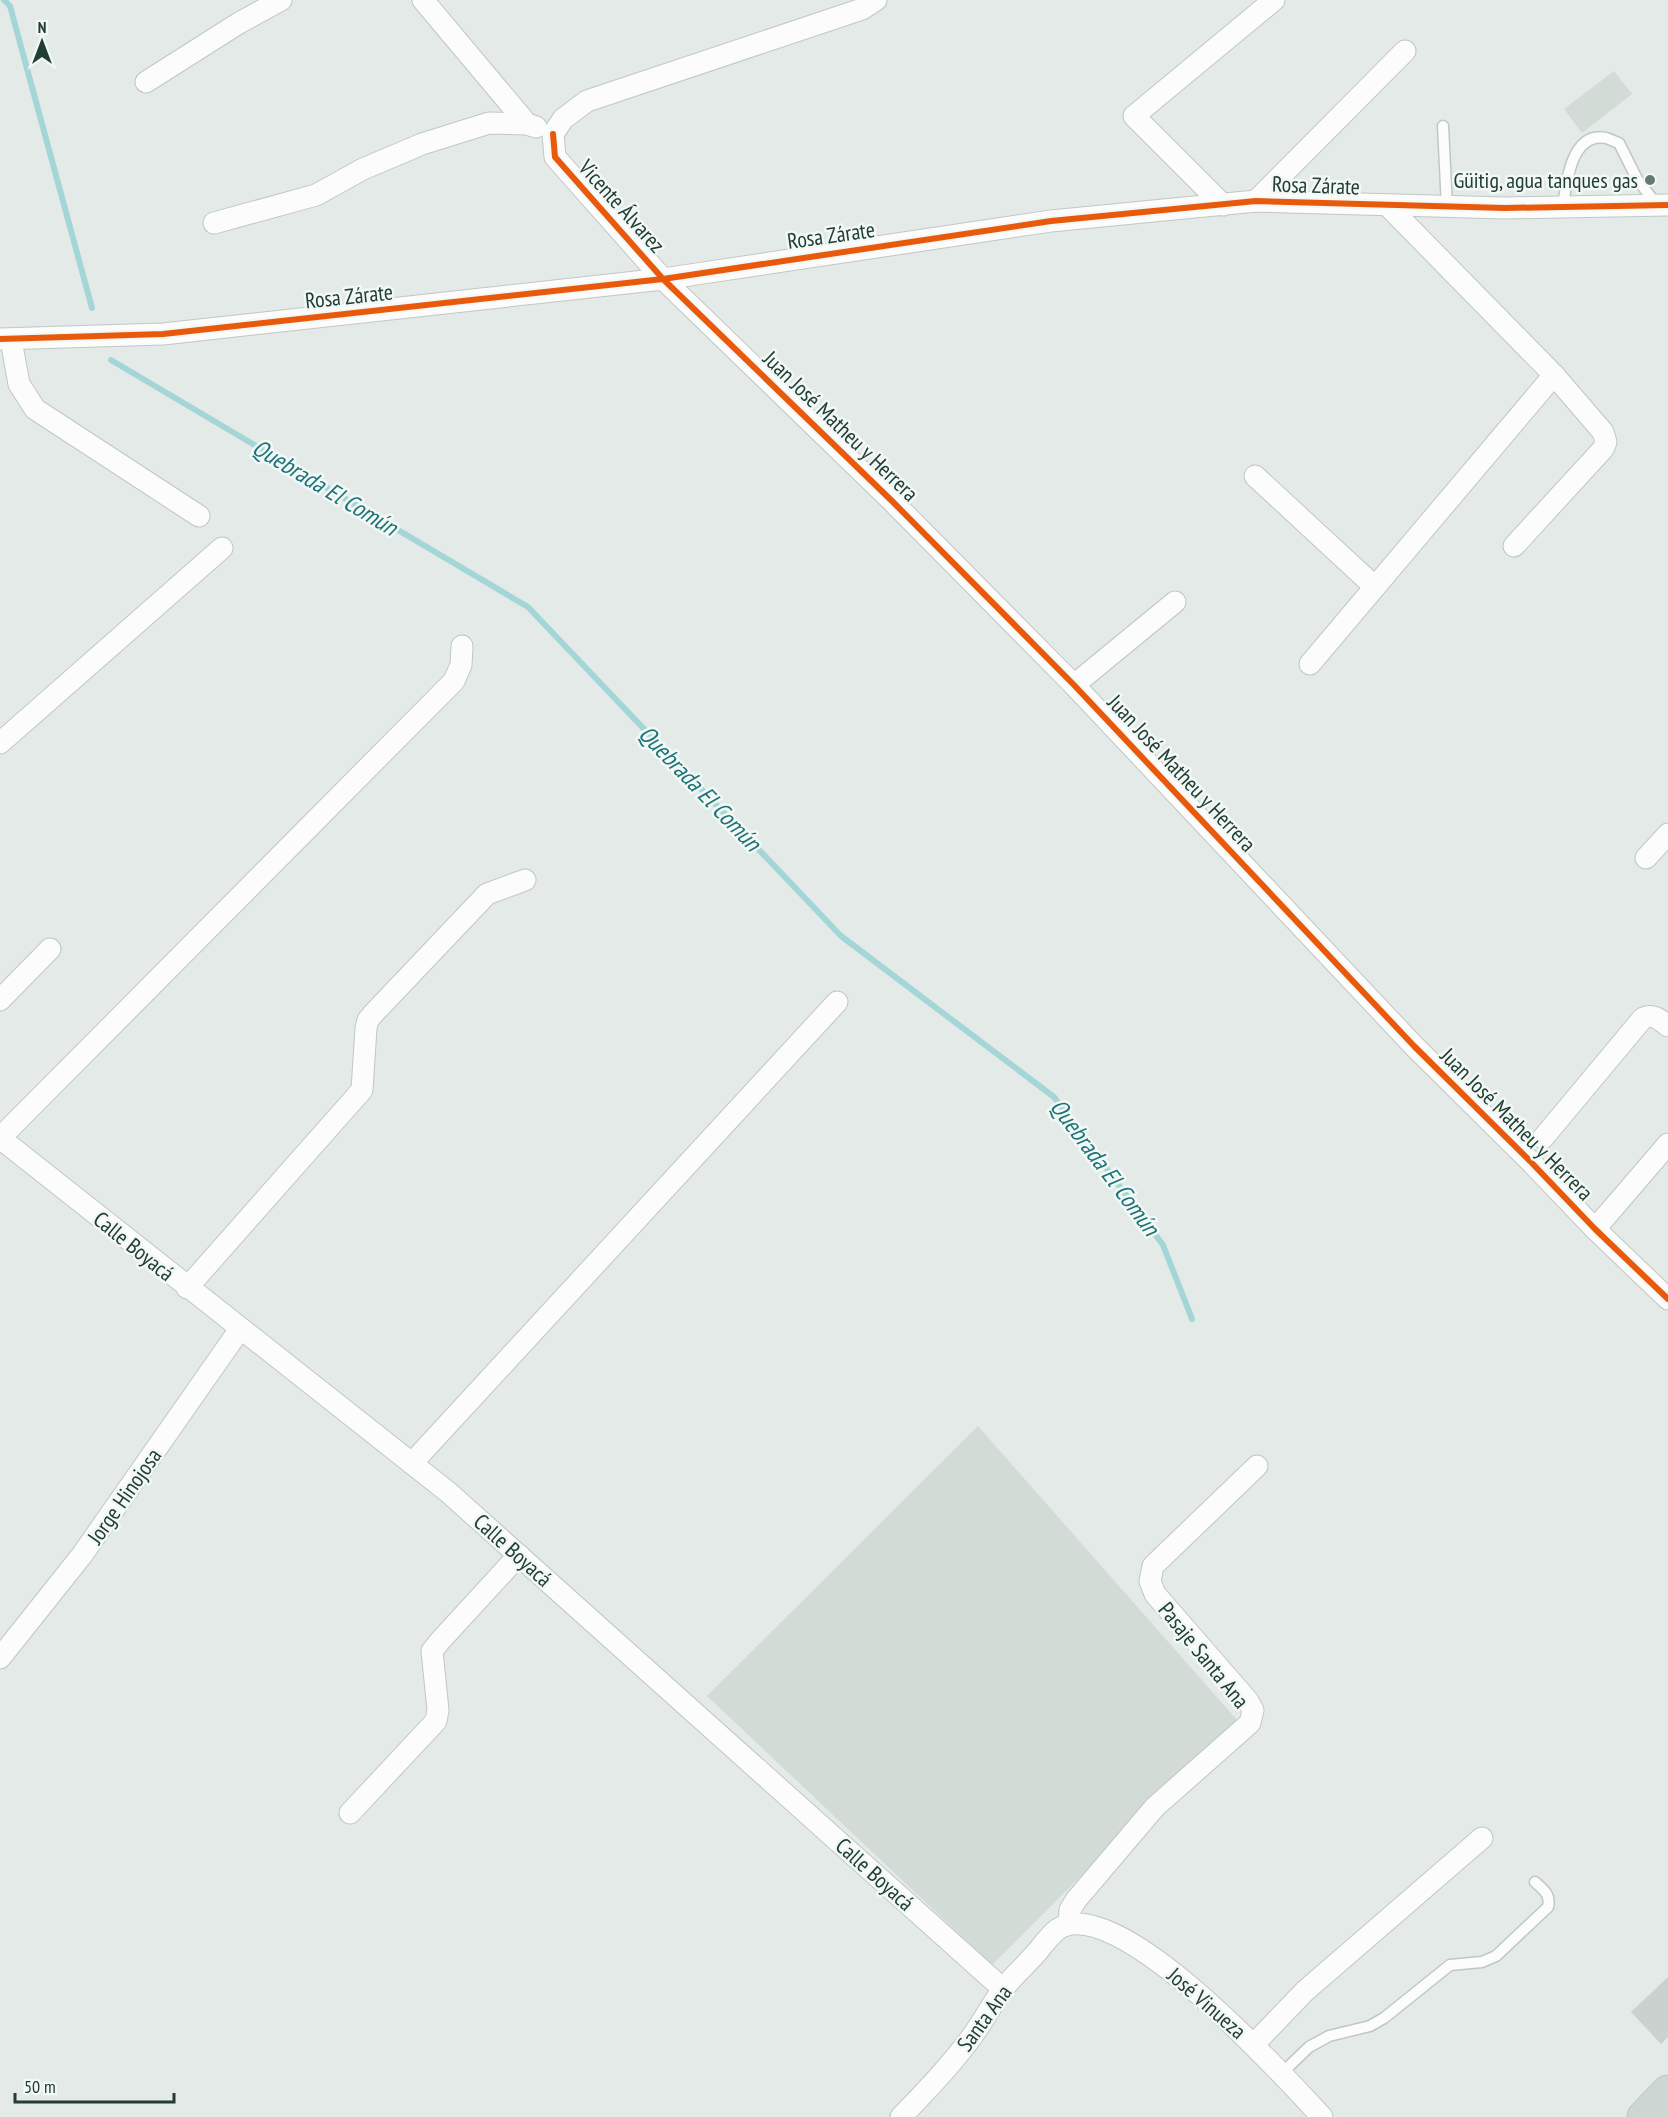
<svg xmlns="http://www.w3.org/2000/svg" width="1668" height="2117" font-family="'PT Sans Narrow',sans-serif">
  <rect width="100%" height="100%" fill="#e4eae7"/>
  <!-- built -->
  <g fill="#d2dbd6">
    <path d="M 1614,71 L 1632,94 L 1582,133 L 1564,109 Z"/>
    <path d="M 978,1426 L 1237,1720 L 992,1965 L 707,1696 Z"/>
  </g>
  <g fill="none" stroke-linecap="round" stroke-linejoin="round">
    <!-- stream -->
    <g stroke="#a5d6d7" stroke-width="6">
      <path d="M 4,0 L 10,6 L 92,308"/>
      <path d="M 111,360 L 528,607 L 841,936 L 1054,1097 L 1163,1245 L 1192,1319"/>
    </g>
  </g>
  <!-- building -->
  <path fill="#cbd1ce" d="M 1668,1977 L 1668,2037 L 1661,2044 L 1631,2012 Z"/>
  <g fill="none" stroke-linecap="round" stroke-linejoin="round">
    <defs>
      <g id="service">
        <path d="M 1443,126 L 1447,207"/>
        <path d="M 1563,207 C 1566,184 1571,131 1606,138 C 1610,139 1615,142 1619,143 L 1637,179 L 1657,205"/>
        <path d="M 1281,2074 L 1309,2047 L 1329,2036 L 1370,2026 L 1384,2018 L 1450,1965 L 1482,1962 L 1496,1956 L 1548,1907 C 1551,1895 1544,1890 1535,1882"/>
      </g>
      <g id="minor">
        <path d="M 423,0 L 527,124 L 536,127"/>
        <path d="M 146,82 L 239,23 L 281,0"/>
        <path d="M 553,134 L 555,157 L 663,279 L 892,501 L 1074,685 L 1414,1046 L 1530,1161 L 1595,1229 L 1668,1299"/>
        <path d="M 553,134 L 563,119 L 587,101 L 862,9 L 876,0"/>
        <path d="M 1256,201 L 1405,51"/>
        <path d="M 1223,205 L 1134,116 L 1274,0"/>
        <path d="M 1388,206 L 1554,375 L 1603,432 L 1606,442 L 1603,449 L 1514,546"/>
        <path d="M 214,223 L 316,195 L 363,169 L 422,144 L 489,123 L 527,124"/>
        <path d="M 0,339 L 163,334 L 663,279 L 1051,221 L 1256,201 L 1505,208 L 1668,205"/>
        <path d="M 11,340 L 19,384 L 35,409 L 199,516"/>
        <path d="M 1255,476 L 1375,587"/>
        <path d="M 1310,664 L 1554,375"/>
        <path d="M 1074,685 L 1175,602"/>
        <path d="M 0,743 L 222,548"/>
        <path d="M 1646,858 L 1668,834"/>
        <path d="M 0,1000 L 50,949"/>
        <path d="M 0,1138 L 448,1492 L 1003,1989"/>
        <path d="M 0,1138 L 454,681 L 461,665 L 462,646"/>
        <path d="M 1543,1138 L 1643,1018 C 1654,1014 1659,1019 1668,1026"/>
        <path d="M 1595,1229 L 1668,1144"/>
        <path d="M 187,1288 L 362,1090 L 366,1028 L 368,1020 L 374,1013 L 487,894 L 525,880"/>
        <path d="M 413,1462 L 837,1002"/>
        <path d="M 0,1658 L 82,1555 L 240,1329"/>
        <path d="M 350,1813 L 436,1721 L 438,1710 L 432,1651 L 440,1641 L 519,1555"/>
        <path d="M 1069,1924 L 1070,1910 L 1076,1900 L 1155,1807 L 1250,1723 L 1253,1710 L 1248,1701 L 1155,1594 L 1150,1581 L 1153,1566 L 1257,1466"/>
        <path d="M 1254,2044 L 1305,1991 L 1482,1838"/>
        <path d="M 901,2117 C 926,2091 952,2064 973,2035 C 984,2020 992,2004 1003,1989 C 1013,1976 1026,1965 1037,1952 C 1043,1945 1050,1935 1058,1929 C 1117,1891 1284,2076 1322,2117"/>
      </g>
      <path id="primary" d="M 1644,2117 L 1668,2092"/>
    </defs>
    <!-- service casing -->
    <use href="#service" stroke="#c1c7c4" stroke-width="13"/>
    <!-- minor casing -->
    <use href="#minor" stroke="#c1c7c4" stroke-width="23"/>
    <!-- primary casing -->
    <use href="#primary" stroke="#bdc6c2" stroke-width="35"/>
    <!-- service -->
    <use href="#service" stroke="#fbfcfb" stroke-width="10"/>
    <!-- minor -->
    <use href="#minor" stroke="#fbfcfb" stroke-width="21"/>
    <!-- primary -->
    <use href="#primary" stroke="#cdd6d3" stroke-width="33"/>
    <defs>
      <g id="cycleway">
        <path d="M 553,134 L 555,157 L 663,279 L 892,501 L 1074,685 L 1414,1046 L 1530,1161 L 1595,1229 L 1668,1299"/>
        <path d="M 0,339 L 163,334 L 663,279 L 1051,221 L 1256,201 L 1505,208 L 1668,205"/>
      </g>
    </defs>
    <!-- cycleway casing -->
    <use href="#cycleway" stroke="#f2f8f5" stroke-width="10"/>
    <!-- cycleway -->
    <use href="#cycleway" stroke="#e8590c" stroke-width="6"/>
  </g>
  <!-- markers -->
  <circle fill="#667a71" stroke="#f2f8f5" stroke-width="2" cx="1650" cy="180" r="6"/>
  <g text-anchor="middle" dominant-baseline="central" stroke-width="5" stroke-linejoin="round" paint-order="stroke">
    <!-- poi labels -->
    <g font-size="22" fill="#223d32" stroke="#f2f8f5" text-anchor="end">
      <text x="1638" y="180">Güitig, agua tanques gas</text>
    </g>
    <!-- street labels -->
    <g font-size="22" fill="#223d32" stroke="#f2f8f5">
      <text transform="translate(1316 185) rotate(2)">Rosa Zárate</text>
      <text transform="translate(622 206) rotate(48)">Vicente Álvarez</text>
      <text transform="translate(831 235) rotate(-8)">Rosa Zárate</text>
      <text transform="translate(349 296) rotate(-6)">Rosa Zárate</text>
      <text transform="translate(841 426) rotate(44)">Juan José Matheu y Herrera</text>
      <text transform="translate(1182 773) rotate(47)">Juan José Matheu y Herrera</text>
      <text transform="translate(1517 1124) rotate(45)">Juan José Matheu y Herrera</text>
      <text transform="translate(134 1246) rotate(39)">Calle Boyacá</text>
      <text transform="translate(124 1496) rotate(-55)">Jorge Hinojosa</text>
      <text transform="translate(513 1550) rotate(42)">Calle Boyacá</text>
      <text transform="translate(1204 1655) rotate(51)">Pasaje Santa Ana</text>
      <text transform="translate(875 1874) rotate(42)">Calle Boyacá</text>
      <text transform="translate(1207 2003) rotate(41)">José Vinueza</text>
      <text transform="translate(984 2018) rotate(-54)">Santa Ana</text>
    </g>
    <!-- water labels -->
    <g font-size="24" font-style="italic" fill="#1d7378" stroke="#f2f8f5">
      <text transform="translate(325 487) rotate(31)">Quebrada El Común</text>
      <text transform="translate(700 788) rotate(46)">Quebrada El Común</text>
      <text transform="translate(1105 1167) rotate(53)">Quebrada El Común</text>
    </g>
  </g>
  <!-- north arrow -->
  <g transform="translate(42 42)" stroke="#f2f8f5" stroke-width="4.5" paint-order="stroke">
  <path d="M0-4.5L10 22L0 15L-10 22Z" fill="#223d32"/>
  <text y="-9" font-size="16" font-weight="bold" text-anchor="middle" fill="#223d32">N</text>
  </g>
  <!-- scale -->
  <path d="M15 2093v9h159v-9" fill="none" stroke="#223d32" stroke-width="3"/>
  <text x="24" y="2093" font-size="18" fill="#223d32" stroke="#f2f8f5" stroke-width="4.5" paint-order="stroke">50 m</text>
</svg>
